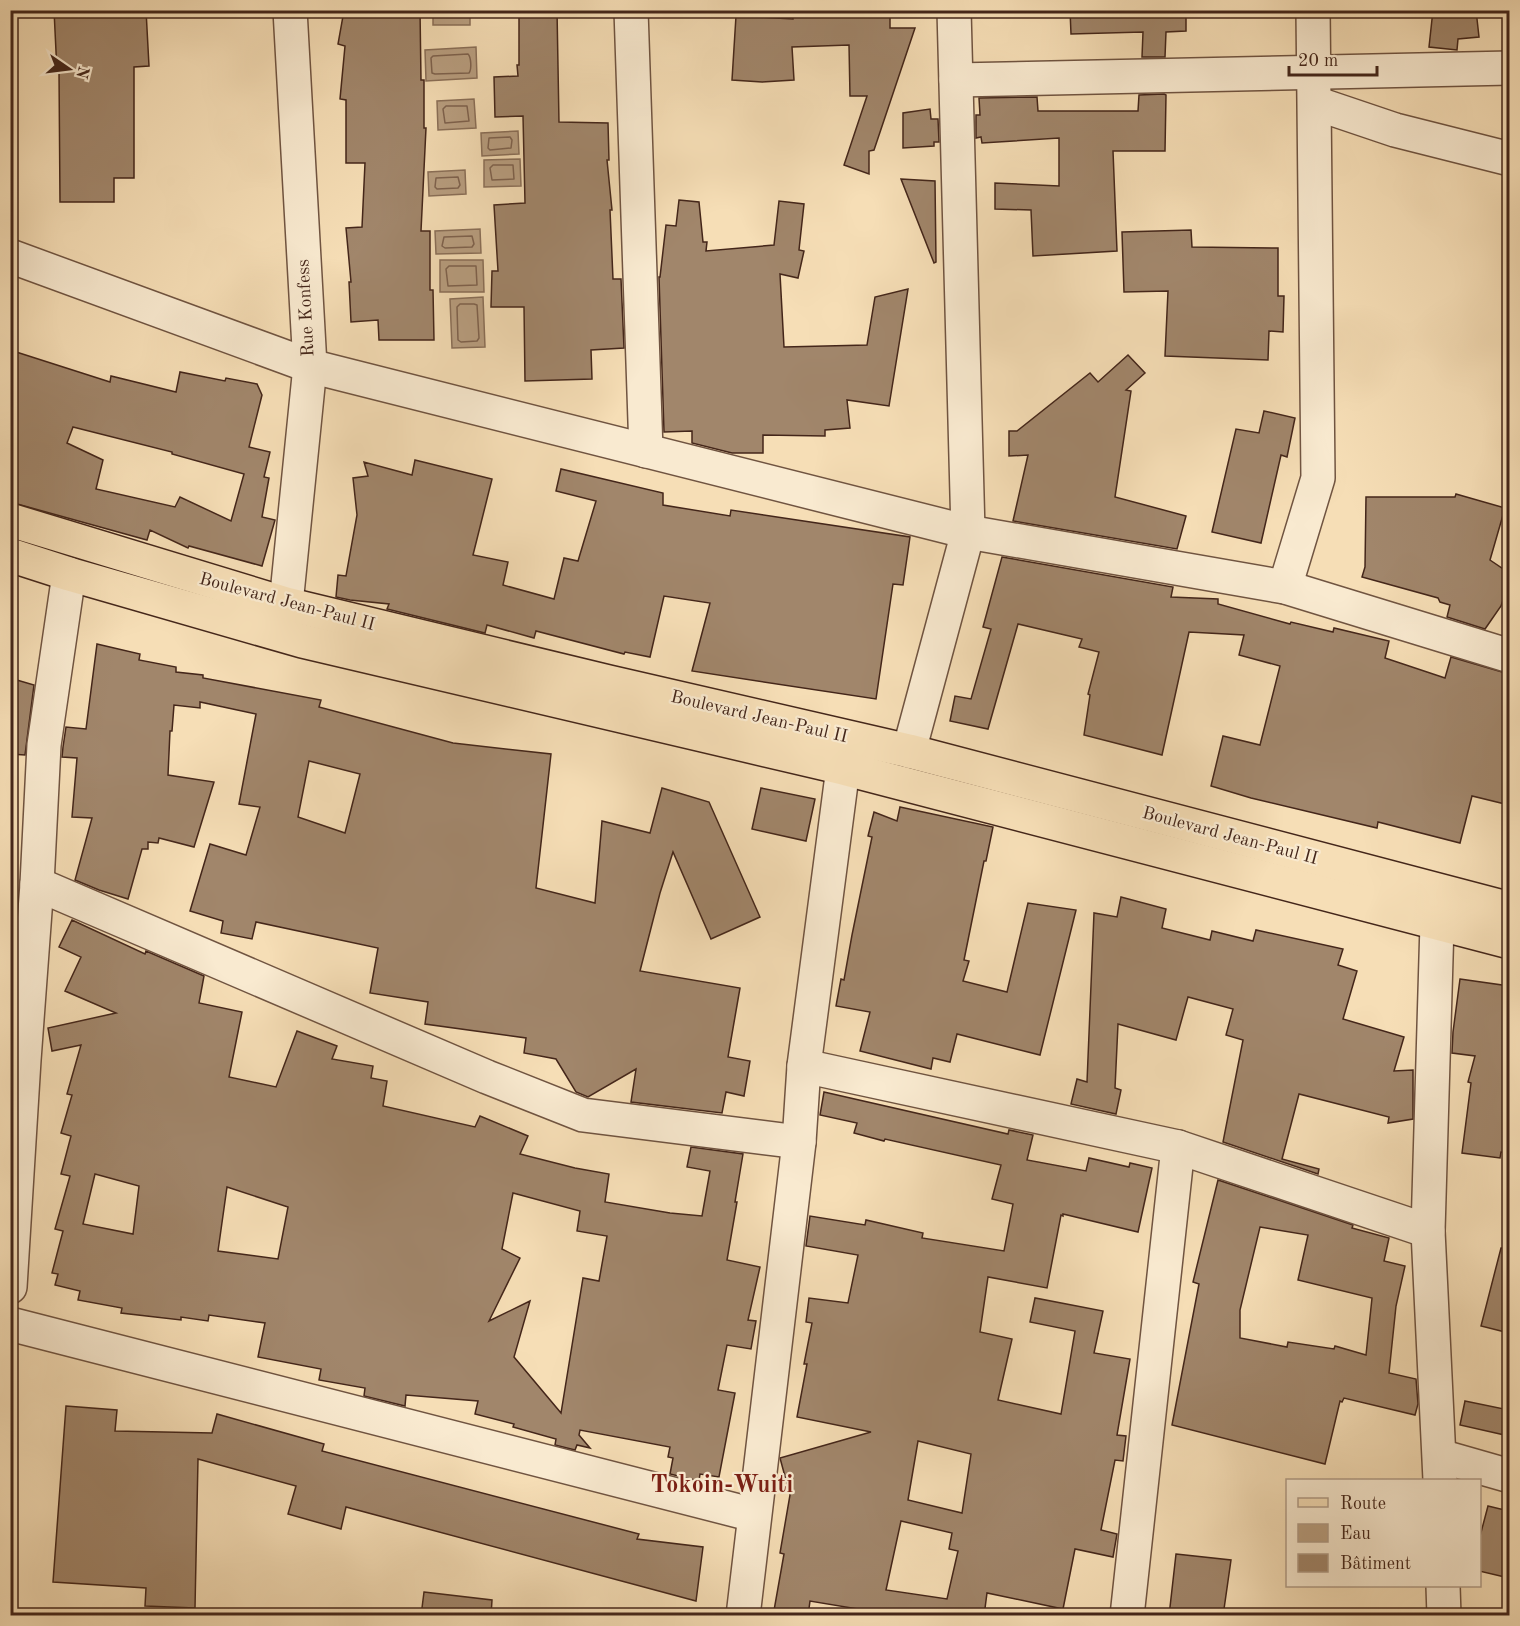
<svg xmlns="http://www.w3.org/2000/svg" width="1520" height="1626" font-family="'Old Standard TT',serif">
  <rect width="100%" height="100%" fill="#f6deb6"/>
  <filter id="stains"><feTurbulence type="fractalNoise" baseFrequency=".00333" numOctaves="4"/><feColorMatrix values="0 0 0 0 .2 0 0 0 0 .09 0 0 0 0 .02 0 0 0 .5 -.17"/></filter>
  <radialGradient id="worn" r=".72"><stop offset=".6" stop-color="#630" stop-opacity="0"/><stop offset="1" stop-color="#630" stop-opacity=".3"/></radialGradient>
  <!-- water -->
  <g fill="#b99f81" stroke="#8a6f58" stroke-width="1.5">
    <rect x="433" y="11" width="37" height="14"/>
    <path d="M 476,47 L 477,78 L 426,81 L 425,50 Z"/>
    <path d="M 474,99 L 476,128 L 438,130 L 437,101 Z"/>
    <path d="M 518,131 L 519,154 L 482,156 L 481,133 Z"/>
    <path d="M 520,159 L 521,186 L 484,187 L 484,160 Z"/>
    <path d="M 465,170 L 466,194 L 429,196 L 428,172 Z"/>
    <path d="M 480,229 L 481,253 L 436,254 L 435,231 Z"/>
    <path d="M 440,260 L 483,260 L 484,292 L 440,292 Z"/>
    <path d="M 483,297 L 485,347 L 452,348 L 450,299 Z"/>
  </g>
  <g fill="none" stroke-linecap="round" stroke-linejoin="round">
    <!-- shore -->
    <g stroke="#7e624e" stroke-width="1.5">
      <path d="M 468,54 C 471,57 472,69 469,73 L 435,74 L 432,73 L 431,58 L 433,56 Z"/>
      <path d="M 446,106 L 467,106 L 469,121 L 445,123 L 443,109 Z"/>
      <path d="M 510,137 L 512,140 L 511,148 L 490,150 L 488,148 L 489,138 Z"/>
      <path d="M 493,165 L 513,165 L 514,179 L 492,180 L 490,168 Z"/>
      <path d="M 458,177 L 460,185 L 458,188 L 437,189 L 435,187 L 436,178 Z"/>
      <path d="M 472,236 L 474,244 L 472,247 L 445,248 L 442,246 L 444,237 Z"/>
      <path d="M 449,266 L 476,266 L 477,285 L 448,286 L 446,269 Z"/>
      <path d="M 460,304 L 474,304 L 477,305 L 479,338 L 477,341 L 461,342 L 458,340 L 457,307 Z"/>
    </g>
  </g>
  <!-- building -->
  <g fill="#a1866b" stroke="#44261a" stroke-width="1.5" fill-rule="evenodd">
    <path d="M 54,10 L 146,10 L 149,66 L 134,67 L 134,178 L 114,178 L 114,202 L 60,202 L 59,71 L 57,72 Z"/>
    <path d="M 365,10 L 420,10 L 421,80 L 424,80 L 424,128 L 426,128 L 421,231 L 430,231 L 430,290 L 433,290 L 434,340 L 379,340 L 378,320 L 351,322 L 349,282 L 351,282 L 346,228 L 362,227 L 365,163 L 346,163 L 346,100 L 340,99 L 345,46 L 338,44 L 343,16 L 349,17 L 349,14 L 365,17 Z"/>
    <path d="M 519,10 L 557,10 L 559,122 L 608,123 L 609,160 L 607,160 L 612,210 L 610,210 L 613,279 L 621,279 L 624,348 L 591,350 L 592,379 L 525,381 L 524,307 L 491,307 L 492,271 L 498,271 L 494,205 L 525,203 L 523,116 L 495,117 L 494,77 L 518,76 L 517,65 L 519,65 Z"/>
    <path d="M 793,10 L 855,10 L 855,14 L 890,14 L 890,28 L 915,28 L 874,150 L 869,151 L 869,174 L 844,165 L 867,96 L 850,96 L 849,45 L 792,47 L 794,80 L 762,82 L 732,80 L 736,16 L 793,19 Z"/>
    <path d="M 1070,10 L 1186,10 L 1186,31 L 1166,32 L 1165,57 L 1142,57 L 1143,32 L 1071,34 Z"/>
    <path d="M 1433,10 L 1476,10 L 1479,37 L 1458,39 L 1457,50 L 1429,47 Z"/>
    <path d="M 1164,94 L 1166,95 L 1165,151 L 1113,151 L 1117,251 L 1033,256 L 1031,210 L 995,209 L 995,183 L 1059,186 L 1059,138 L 982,143 L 981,137 L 976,138 L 976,115 L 980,115 L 979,98 L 1037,97 L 1038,111 L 1138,111 L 1139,95 Z"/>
    <path d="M 930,109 L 931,119 L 938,119 L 939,142 L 934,142 L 934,146 L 903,148 L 903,113 Z"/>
    <path d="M 901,179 L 935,181 L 936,262 L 934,263 Z"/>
    <path d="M 679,200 L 699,202 L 703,242 L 707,242 L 706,251 L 774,245 L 779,201 L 804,204 L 799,250 L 804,251 L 798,278 L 780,274 L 784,347 L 867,345 L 875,297 L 908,289 L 889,406 L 847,400 L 850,428 L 825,430 L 825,436 L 763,435 L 763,453 L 732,453 L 692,443 L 692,431 L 664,432 L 659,277 L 660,277 L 666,225 L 676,226 Z"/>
    <path d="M 1191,230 L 1192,247 L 1278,248 L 1278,296 L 1284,296 L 1283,332 L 1269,331 L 1268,360 L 1165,356 L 1168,291 L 1124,292 L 1122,232 Z"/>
    <path d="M 10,350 L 110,382 L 111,376 L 176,392 L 180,372 L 225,381 L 226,378 L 257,384 L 262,395 L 249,447 L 270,452 L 264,477 L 269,478 L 262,517 L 275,520 L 262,566 L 189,546 L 188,548 L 150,530 L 147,540 L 10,502 ZM 73,427 L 172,452 L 172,454 L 244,474 L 231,521 L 180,497 L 175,507 L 96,489 L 103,460 L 67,443 Z"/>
    <path d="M 1128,355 L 1145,373 L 1126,390 L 1131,391 L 1115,497 L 1186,516 L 1177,549 L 1013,521 L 1028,455 L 1009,456 L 1009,431 L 1017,431 L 1090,373 L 1098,382 Z"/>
    <path d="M 1264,411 L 1295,418 L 1287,457 L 1281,455 L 1261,543 L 1212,532 L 1236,429 L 1259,433 Z"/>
    <path d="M 415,460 L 492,479 L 473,555 L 508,562 L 503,585 L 554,599 L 564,558 L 578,561 L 596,501 L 556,491 L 561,469 L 663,493 L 663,505 L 730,516 L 731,510 L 910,537 L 903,585 L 893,584 L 876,699 L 692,671 L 710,603 L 664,596 L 650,657 L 625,652 L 624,654 L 536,631 L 534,638 L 487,625 L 485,633 L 387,609 L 389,604 L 350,600 L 336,597 L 338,575 L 346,576 L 357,515 L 353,478 L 368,476 L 364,462 L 412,475 Z"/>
    <path d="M 1456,494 L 1505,508 L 1490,560 L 1509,573 L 1509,583 L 1501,606 L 1485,629 L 1447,617 L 1450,605 L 1440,602 L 1438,598 L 1362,577 L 1365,567 L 1366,497 L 1455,497 Z"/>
    <path d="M 1002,557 L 1173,587 L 1171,597 L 1218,599 L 1218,604 L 1290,624 L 1291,622 L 1333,632 L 1334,628 L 1389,641 L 1385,658 L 1445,678 L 1451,657 L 1509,674 L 1509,805 L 1472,796 L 1460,843 L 1378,822 L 1377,828 L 1251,798 L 1211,786 L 1223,736 L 1260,745 L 1280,666 L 1239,655 L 1244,635 L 1189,632 L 1162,755 L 1084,735 L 1090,695 L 1088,694 L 1099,652 L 1079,647 L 1082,639 L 1018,624 L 988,729 L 950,721 L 955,696 L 971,699 L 991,629 L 983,627 Z"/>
    <path d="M 97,644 L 140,654 L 139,660 L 176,667 L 176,672 L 203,675 L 203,678 L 321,700 L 319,707 L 453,743 L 551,754 L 536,888 L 595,903 L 602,821 L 650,833 L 662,788 L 709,802 L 760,917 L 711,939 L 673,852 L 660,893 L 640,971 L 740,988 L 728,1057 L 750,1061 L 744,1096 L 726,1092 L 722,1113 L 631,1102 L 636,1069 L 588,1097 L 576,1092 L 556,1059 L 524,1053 L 526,1038 L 425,1024 L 428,1002 L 370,993 L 378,948 L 256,922 L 252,939 L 221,933 L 223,921 L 190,911 L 210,844 L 246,855 L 260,807 L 239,804 L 256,714 L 200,702 L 200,708 L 174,705 L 172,731 L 170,731 L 168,775 L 214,782 L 194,847 L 159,838 L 158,843 L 148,842 L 148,849 L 142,849 L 128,899 L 99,890 L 75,880 L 92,818 L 72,817 L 77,758 L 62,757 L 63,747 L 66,727 L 86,729 ZM 309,761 L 360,774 L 345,833 L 298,817 Z"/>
    <path d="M 10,678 L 34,685 L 25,755 L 10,754 Z"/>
    <path d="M 761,788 L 815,799 L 806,841 L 752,829 Z"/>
    <path d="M 900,807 L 993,827 L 986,861 L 984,861 L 964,960 L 969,961 L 963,981 L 1007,992 L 1028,903 L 1076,910 L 1040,1055 L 957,1034 L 950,1062 L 933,1058 L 931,1069 L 860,1051 L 870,1012 L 836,1006 L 841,979 L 844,980 L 852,935 L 872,837 L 868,836 L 874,812 L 897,821 Z"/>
    <path d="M 1121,897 L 1166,909 L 1162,928 L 1210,940 L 1212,931 L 1253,941 L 1256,930 L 1343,949 L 1338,965 L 1357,971 L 1343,1019 L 1404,1037 L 1394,1071 L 1413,1070 L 1413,1119 L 1388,1123 L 1389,1117 L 1299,1094 L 1282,1159 L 1319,1169 L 1318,1174 L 1223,1142 L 1243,1040 L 1226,1035 L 1233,1009 L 1188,997 L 1176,1040 L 1118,1024 L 1115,1088 L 1121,1090 L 1116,1114 L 1071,1104 L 1077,1079 L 1087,1082 L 1094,913 L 1117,917 Z"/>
    <path d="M 72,920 L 145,954 L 146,951 L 204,976 L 199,1003 L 242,1012 L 229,1077 L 276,1087 L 297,1031 L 337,1046 L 332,1059 L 373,1066 L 371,1078 L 387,1081 L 383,1106 L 475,1127 L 480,1116 L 528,1136 L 520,1154 L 575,1168 L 609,1174 L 605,1202 L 670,1213 L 702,1216 L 710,1171 L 687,1167 L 691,1147 L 743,1154 L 735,1202 L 737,1202 L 727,1260 L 760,1267 L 748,1320 L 756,1321 L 751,1349 L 727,1345 L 718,1390 L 735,1393 L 719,1477 L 700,1474 L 699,1481 L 670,1474 L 673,1458 L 668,1457 L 670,1447 L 580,1430 L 579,1435 L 590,1448 L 577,1445 L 575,1450 L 555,1445 L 556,1439 L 513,1427 L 514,1424 L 475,1414 L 478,1401 L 406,1395 L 405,1406 L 364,1396 L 365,1388 L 319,1380 L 321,1369 L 258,1357 L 265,1323 L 209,1315 L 208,1321 L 181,1317 L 181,1320 L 121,1313 L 122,1308 L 78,1300 L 80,1291 L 55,1285 L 58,1274 L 52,1273 L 63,1231 L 55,1229 L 70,1176 L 61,1174 L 71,1136 L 61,1133 L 72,1095 L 67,1094 L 81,1045 L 52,1051 L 48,1028 L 116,1013 L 65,991 L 81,957 L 59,947 ZM 95,1174 L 139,1186 L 133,1234 L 83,1224 ZM 227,1187 L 288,1207 L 278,1259 L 218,1251 ZM 513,1193 L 580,1211 L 577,1231 L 607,1236 L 599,1281 L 583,1278 L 561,1413 L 514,1357 L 530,1301 L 489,1321 L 520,1258 L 502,1249 Z"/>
    <path d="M 1460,979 L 1509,986 L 1509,1153 L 1501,1152 L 1500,1158 L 1462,1153 L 1471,1083 L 1468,1082 L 1475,1056 L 1452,1053 L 1453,1032 Z"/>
    <path d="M 824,1092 L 1008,1134 L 1009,1130 L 1033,1135 L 1027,1160 L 1086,1171 L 1089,1158 L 1129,1167 L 1130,1163 L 1152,1168 L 1138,1232 L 1063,1214 L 1063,1216 L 1061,1215 L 1047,1288 L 988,1277 L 980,1332 L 1012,1339 L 998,1400 L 1061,1414 L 1075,1331 L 1030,1322 L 1035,1298 L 1103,1311 L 1094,1353 L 1130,1359 L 1117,1435 L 1126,1436 L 1123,1461 L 1115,1460 L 1101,1530 L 1117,1534 L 1113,1557 L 1075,1549 L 1063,1609 L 987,1593 L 984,1616 L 900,1616 L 810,1601 L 808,1616 L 773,1616 L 784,1554 L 780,1553 L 790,1495 L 780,1458 L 871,1432 L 797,1417 L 807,1364 L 804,1364 L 812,1323 L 806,1322 L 809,1298 L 848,1303 L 858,1255 L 806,1246 L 810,1216 L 865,1225 L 866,1220 L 923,1233 L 922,1238 L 1004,1251 L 1013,1204 L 992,1199 L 1001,1165 L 885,1139 L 884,1141 L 854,1133 L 857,1123 L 820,1115 ZM 918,1441 L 971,1454 L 962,1513 L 908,1500 ZM 901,1521 L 952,1533 L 949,1549 L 958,1551 L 947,1599 L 886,1590 Z"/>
    <path d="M 1218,1180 L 1353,1225 L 1352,1228 L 1389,1238 L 1384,1261 L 1405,1266 L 1396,1306 L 1389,1373 L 1416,1379 L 1418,1404 L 1415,1415 L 1344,1398 L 1342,1402 L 1340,1401 L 1325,1464 L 1172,1425 L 1199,1284 L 1193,1282 ZM 1260,1227 L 1308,1235 L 1298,1280 L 1372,1298 L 1366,1355 L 1335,1346 L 1334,1349 L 1288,1342 L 1287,1347 L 1240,1338 L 1240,1310 Z"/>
    <path d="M 1501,1248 L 1509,1249 L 1509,1333 L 1481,1326 Z"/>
    <path d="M 1465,1401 L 1509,1410 L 1509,1436 L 1460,1425 Z"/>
    <path d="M 66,1406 L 117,1410 L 115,1431 L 212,1433 L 217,1414 L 324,1444 L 322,1451 L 639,1534 L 637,1539 L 703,1547 L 696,1601 L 346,1507 L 341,1529 L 288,1514 L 296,1486 L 198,1459 L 195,1608 L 145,1606 L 146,1588 L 53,1582 Z"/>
    <path d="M 1488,1506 L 1509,1511 L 1509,1578 L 1479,1571 L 1479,1540 Z"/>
    <path d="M 1176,1554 L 1231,1560 L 1223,1616 L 1169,1616 Z"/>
    <path d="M 424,1592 L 492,1600 L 491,1616 L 421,1616 Z"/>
  </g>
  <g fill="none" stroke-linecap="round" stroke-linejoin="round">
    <defs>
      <g id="minor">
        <path d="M 631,10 L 646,451"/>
        <path d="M 956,80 L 1510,68"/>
        <path d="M 1315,103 L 1395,130 L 1510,159"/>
        <path d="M 10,256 L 310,366 L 968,532 L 1285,587 L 1510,656"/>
        <path d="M 1285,587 L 1318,478 L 1313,10"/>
        <path d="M 286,604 L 310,366 L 290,10"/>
        <path d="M 909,751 L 968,532 L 954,10"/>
        <path d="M 37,884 L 487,1077 L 583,1115 L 799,1142"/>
        <path d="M 1437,924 L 1428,1231 L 1440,1480"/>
        <path d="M 804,1066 L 1178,1147 L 1428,1231"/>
        <path d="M 10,1287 L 24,1060 L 37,884 L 44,745 L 69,574"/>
        <path d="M 10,1324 L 754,1515"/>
        <path d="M 1440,1456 L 1510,1476"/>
        <path d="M 1443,1586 L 1444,1616"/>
        <path d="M 743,1616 L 799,1142 L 804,1066 L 843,768"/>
        <path d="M 1127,1616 L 1178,1147"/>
      </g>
      <g id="major">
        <path d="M 10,520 L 286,604 L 609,682 L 909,751 L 1510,909"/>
        <path d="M 10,555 L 69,574 L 302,641 L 843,768 L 1510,942"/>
      </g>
    </defs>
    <!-- minor casing -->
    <use href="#minor" stroke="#705441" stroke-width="36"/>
    <!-- major casing -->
    <use href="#major" stroke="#44261a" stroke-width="36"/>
    <!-- minor -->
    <use href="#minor" stroke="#f9ead0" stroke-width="33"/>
    <!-- major -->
    <use href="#major" stroke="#f6deb6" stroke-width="33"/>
  </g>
  <g text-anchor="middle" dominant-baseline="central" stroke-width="4.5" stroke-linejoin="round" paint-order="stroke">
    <!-- street labels -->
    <g font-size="18" fill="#44261a" stroke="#f9ead0">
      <text transform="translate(306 308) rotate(-93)">Rue Konfess</text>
      <text transform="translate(287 602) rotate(15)">Boulevard Jean-Paul II</text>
      <text transform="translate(759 717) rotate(13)">Boulevard Jean-Paul II</text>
      <text transform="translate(1230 836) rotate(15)">Boulevard Jean-Paul II</text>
    </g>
    <!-- district labels -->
    <g font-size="24" font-weight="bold" fill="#7a1f14" stroke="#f9ead0">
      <text x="722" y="1486">Tokoin-Wuiti</text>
    </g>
  </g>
  <!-- margin -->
  <rect width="1520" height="1626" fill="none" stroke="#f6deb6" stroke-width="36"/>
  <rect x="12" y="12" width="1496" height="1602" fill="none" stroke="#44261a" stroke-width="3"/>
  <rect x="18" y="18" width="1484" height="1590" fill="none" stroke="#44261a" stroke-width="1.5"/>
  <!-- legend -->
  <rect x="1286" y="1479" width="195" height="108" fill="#f9ead0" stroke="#b19c87" stroke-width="1.5"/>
  <rect x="1298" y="1498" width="30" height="9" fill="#f6deb6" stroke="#b19c87" stroke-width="1.5"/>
  <text x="1340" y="1509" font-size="18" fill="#44261a">Route</text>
  <rect x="1298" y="1524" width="30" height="18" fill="#b99f81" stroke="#b19c87" stroke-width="1.5"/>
  <text x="1340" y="1539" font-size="18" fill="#44261a">Eau</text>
  <rect x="1298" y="1554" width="30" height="18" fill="#a1866b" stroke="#b19c87" stroke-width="1.5"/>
  <text x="1340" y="1569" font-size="18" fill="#44261a">Bâtiment</text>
  <!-- north arrow -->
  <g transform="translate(69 69) rotate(104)" stroke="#f9ead0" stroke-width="4.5" paint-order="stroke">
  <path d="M0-4.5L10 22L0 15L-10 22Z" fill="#44261a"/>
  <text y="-9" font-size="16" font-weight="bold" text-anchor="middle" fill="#44261a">N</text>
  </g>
  <!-- scale -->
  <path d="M1289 66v9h88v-9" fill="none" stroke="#44261a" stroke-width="3"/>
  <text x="1298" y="66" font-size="18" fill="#44261a" stroke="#f9ead0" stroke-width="4.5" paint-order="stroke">20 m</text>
  <rect width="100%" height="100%" filter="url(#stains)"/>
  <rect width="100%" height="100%" fill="url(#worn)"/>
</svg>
